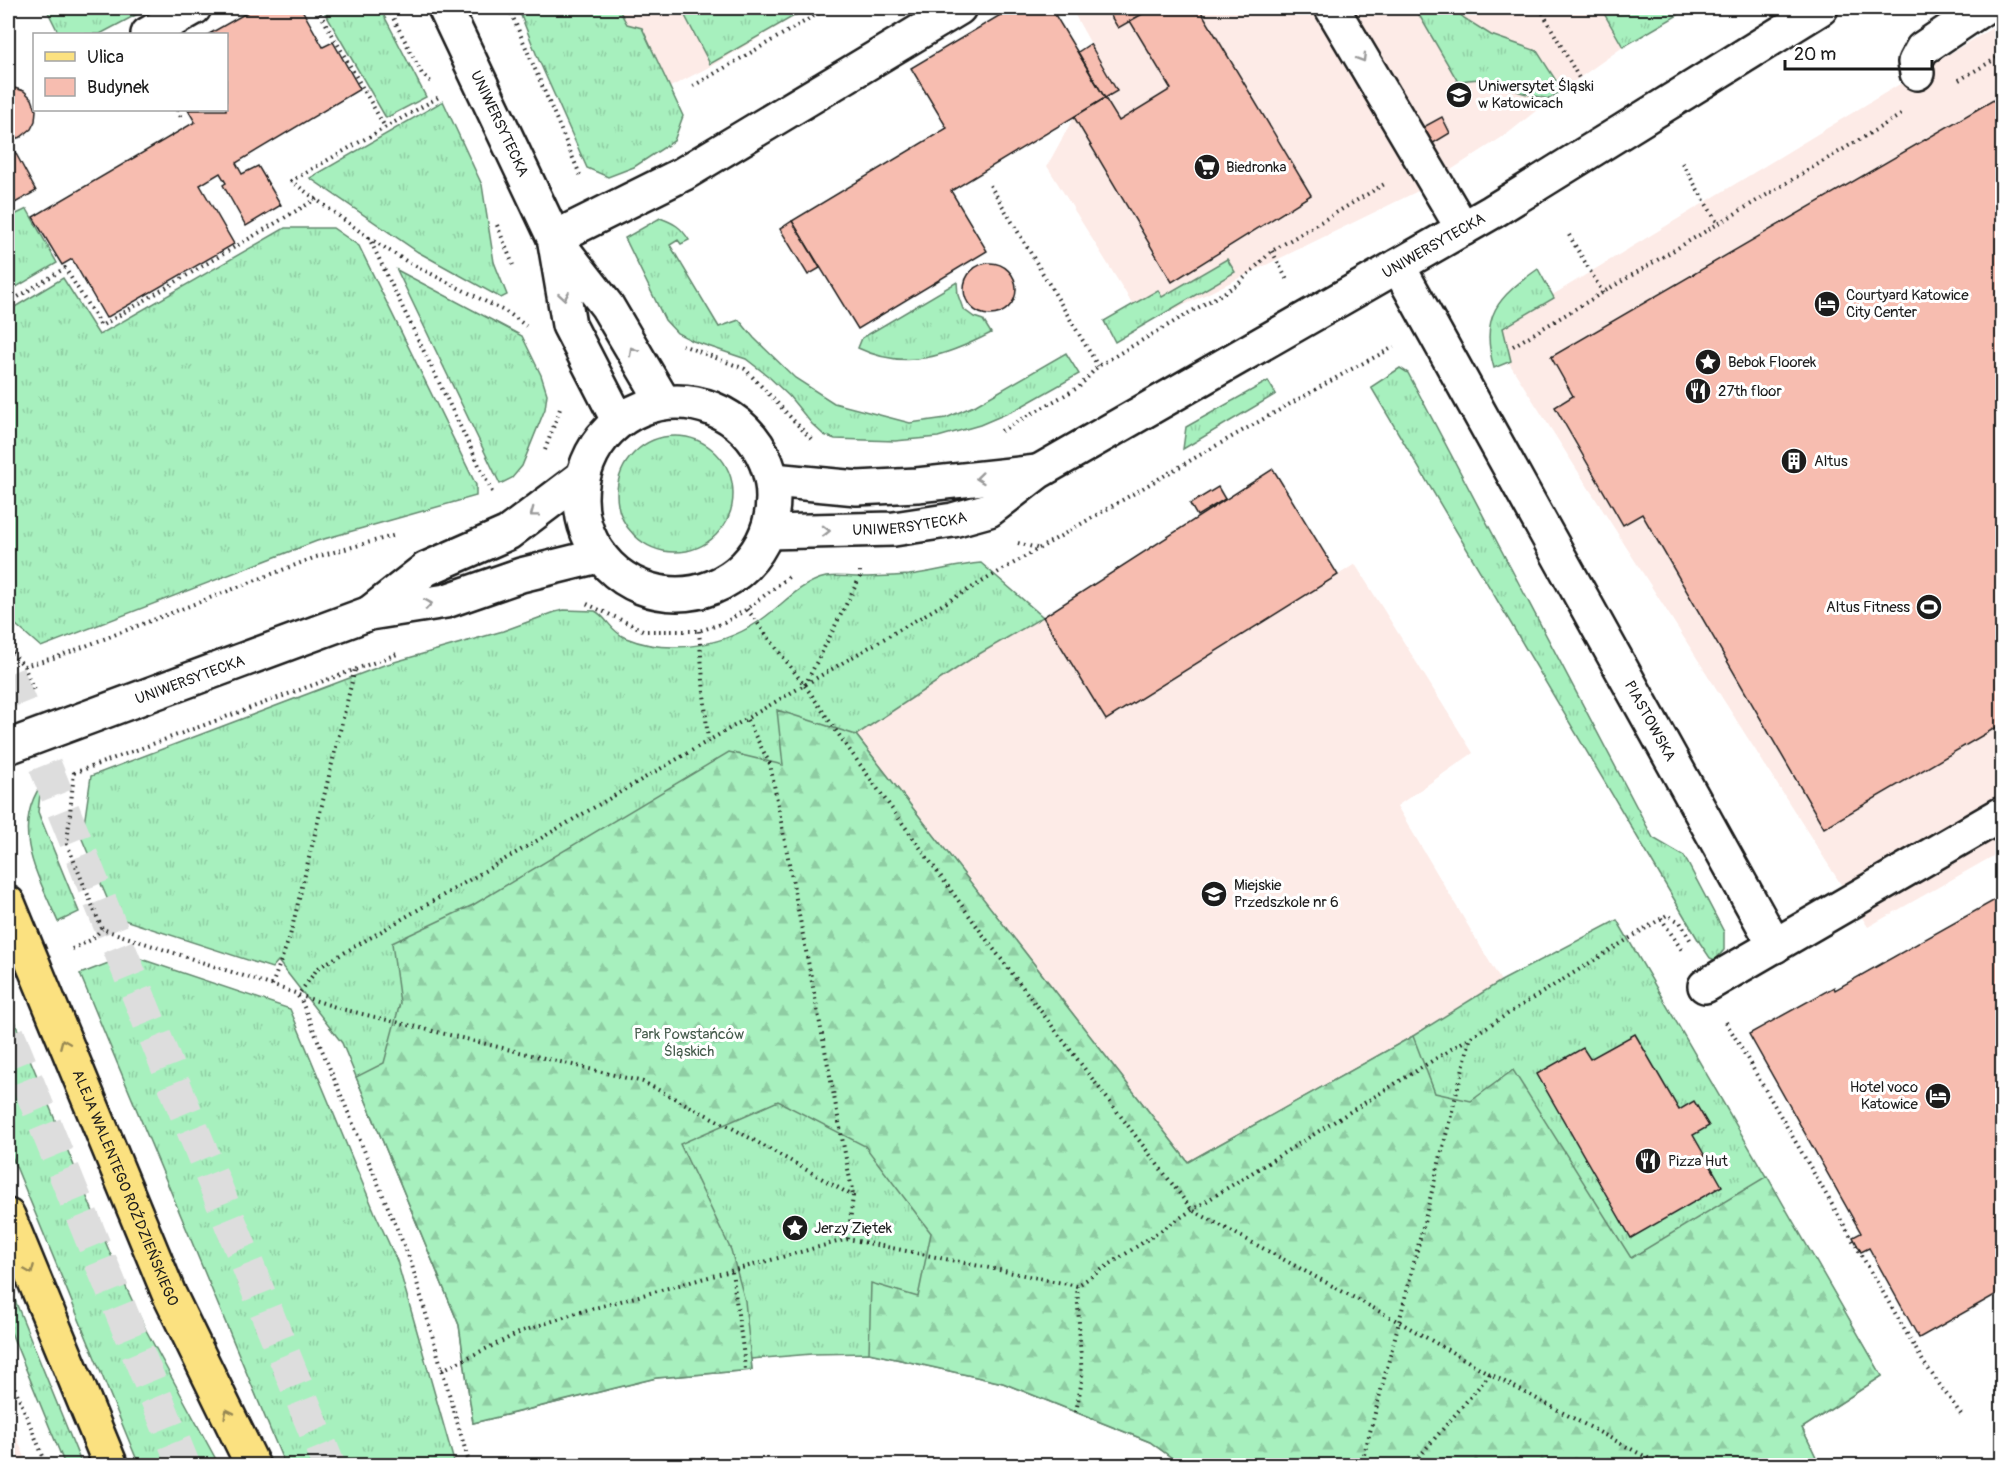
<svg xmlns="http://www.w3.org/2000/svg" width="2010" height="1473" font-family="Pangolin,sans-serif">
  <defs>
    <pattern id="grass-tufts" width="24" height="20" patternUnits="userSpaceOnUse" patternTransform="scale(1.5)"><rect width="24" height="20" fill="#a7f0be"/><path d="M3 7l-1-3M5 7V3M7 7l1-3M15 17l-1-3M17 17v-4M19 17l1-3" fill="none" stroke="#8fcda3"/></pattern>
    <pattern id="forest-firs" width="22" height="20" patternUnits="userSpaceOnUse" patternTransform="scale(1.5)"><rect width="22" height="20" fill="#a7f0be"/><path d="M5 1l3.5 6h-7zM16 11l3.5 6h-7z" fill="#8fcda3"/></pattern>
  </defs>
  <rect width="100%" height="100%" fill="#fff"/>
  <filter id="ink" filterUnits="userSpaceOnUse"><feTurbulence type="fractalNoise" baseFrequency=".0167" numOctaves="2"/><feDisplacementMap in="SourceGraphic" scale="12" xChannelSelector="R" yChannelSelector="G"/><feConvolveMatrix kernelMatrix="1 2 1 2 8 2 1 2 1" color-interpolation-filters="sRGB"/></filter>
  <g filter="url(#ink)">
    <!-- built -->
    <g fill="#fdebe7">
      <path d="M 518,8 L 809,8 L 713,65 L 577,135 Z"/>
      <path d="M 1071,8 L 1690,8 L 1623,47 L 1562,90 L 1507,134 L 1418,191 L 1145,324 L 1047,166 L 1074,117 L 1117,91 Z"/>
      <path d="M 2002,22 L 2002,851 L 1868,927 L 1490,333 Z"/>
      <path d="M 1273,469 L 1338,575 L 1355,564 L 1473,753 L 1397,806 L 1501,981 L 1413,1036 L 1188,1162 L 856,735 L 974,657 L 1043,617 L 1197,517 L 1190,504 L 1218,487 L 1225,499 Z"/>
      <path d="M 8,1416 L 28,1465 L 8,1465 Z"/>
    </g>
    <!-- grass -->
    <g fill="url(#grass-tufts)" stroke="#62866d" stroke-width="1.5">
      <path d="M 46,8 L 149,8 L 100,34 L 59,34 Z"/>
      <path d="M 322,8 L 380,8 L 426,97 L 386,118 Z"/>
      <path d="M 518,8 L 618,8 L 627,24 L 642,28 L 683,116 L 674,141 L 634,167 L 608,177 L 587,168 L 537,56 Z"/>
      <path d="M 681,8 L 808,8 L 710,64 Z"/>
      <path d="M 1415,8 L 1453,8 L 1464,18 L 1491,35 L 1537,51 L 1562,90 L 1549,99 C 1539,97 1528,95 1517,91 C 1494,82 1484,75 1458,82 Z"/>
      <path d="M 1601,8 L 1690,8 L 1623,47 Z"/>
      <path d="M 443,101 L 482,185 L 494,262 L 507,295 L 501,298 L 418,252 L 310,178 Z"/>
      <path d="M 27,209 L 57,263 L 8,292 L 8,218 Z"/>
      <path d="M 660,218 C 674,223 681,227 689,240 L 681,244 L 678,240 L 670,245 L 719,327 L 739,320 L 754,338 L 795,378 L 834,403 L 910,423 L 946,418 L 976,405 L 1066,353 L 1079,374 L 1015,410 L 980,425 L 938,437 L 895,441 L 835,439 L 824,435 L 812,424 L 789,396 L 768,376 L 746,359 L 693,341 L 677,333 L 665,320 L 625,238 Z"/>
      <path d="M 285,228 L 333,228 L 359,246 L 476,485 L 476,496 L 317,541 L 41,647 L 8,618 L 8,311 L 63,278 L 99,335 Z"/>
      <path d="M 1227,259 L 1235,272 L 1115,342 L 1104,321 L 1158,290 L 1162,297 Z"/>
      <path d="M 1538,269 L 1554,298 L 1503,328 L 1511,361 L 1494,368 C 1479,316 1498,297 1538,269 Z"/>
      <path d="M 397,270 L 522,336 L 541,375 L 547,394 L 545,409 L 522,466 L 512,478 L 500,484 Z"/>
      <path d="M 957,282 L 958,295 L 963,309 L 974,317 L 983,320 L 991,333 C 946,356 906,371 858,348 L 862,338 Z"/>
      <path d="M 1400,368 L 1408,373 L 1653,838 L 1684,856 L 1724,932 L 1724,950 L 1715,960 L 1710,958 L 1700,943 L 1371,387 Z"/>
      <path d="M 1268,381 L 1276,394 L 1183,449 L 1186,427 Z"/>
      <circle cx="675" cy="494" r="58"/>
      <path d="M 981,563 L 1043,617 L 974,657 L 856,735 L 1188,1162 L 1413,1036 L 1501,981 L 1617,920 L 1882,1376 L 1802,1428 L 1820,1466 L 1182,1465 L 1150,1442 L 1003,1383 L 869,1353 L 812,1354 L 751,1359 L 752,1370 L 656,1378 L 473,1423 L 459,1325 L 342,1043 L 278,961 L 272,968 L 115,917 L 82,839 L 91,776 L 384,665 L 503,631 L 555,612 L 564,610 L 595,611 C 607,617 611,632 626,638 C 670,656 727,646 765,617 C 784,603 802,582 826,577 C 836,575 848,577 858,577 C 875,577 892,576 909,575 C 933,572 957,565 981,563 Z"/>
      <path d="M 41,785 L 38,812 L 79,912 L 58,922 C 39,878 10,831 41,785 Z"/>
      <path d="M 129,955 L 290,1009 L 375,1213 L 397,1261 L 455,1465 L 285,1465 L 80,974 Z"/>
      <path d="M 8,1006 L 110,1253 L 147,1332 L 219,1465 L 139,1465 L 8,1147 Z"/>
      <path d="M 8,1283 L 82,1465 L 65,1465 L 8,1325 Z"/>
    </g>
    <!-- forest -->
    <path fill="url(#forest-firs)" stroke="#62866d" stroke-width="1.5" d="M 777,710 L 856,735 L 1188,1162 L 1413,1036 L 1435,1093 L 1471,1101 L 1513,1070 L 1631,1258 L 1767,1176 L 1882,1376 L 1802,1428 L 1820,1465 L 1182,1465 L 1150,1442 L 1003,1383 L 869,1353 L 871,1283 L 918,1297 L 931,1233 L 865,1146 L 778,1101 L 680,1144 L 731,1250 L 745,1301 L 752,1370 L 656,1378 L 473,1423 L 459,1325 L 356,1077 L 384,1063 L 400,1003 L 392,943 L 473,905 L 729,752 L 783,765 Z"/>
    <!-- building -->
    <g fill="#f7bdb0" stroke="#1c1c1c" stroke-width="1.5">
      <path d="M 255,8 L 301,8 L 323,47 L 333,42 L 360,89 L 236,163 L 242,174 L 258,166 L 281,205 L 246,226 L 223,185 L 226,183 L 220,173 L 200,185 L 234,244 L 106,318 L 72,259 L 62,265 L 33,217 L 195,122 L 188,110 L 226,110 L 226,34 L 209,34 Z"/>
      <path d="M 1012,8 L 1051,8 L 1105,98 L 951,191 L 987,251 L 858,329 L 792,221 L 947,128 L 911,68 Z"/>
      <path d="M 1106,8 L 1153,8 L 1118,28 Z"/>
      <path d="M 1153,8 L 1199,8 L 1311,195 L 1172,282 L 1074,117 L 1105,98 L 1119,121 L 1171,89 L 1130,21 Z"/>
      <path d="M 1090,44 L 1117,91 L 1105,98 L 1078,52 Z"/>
      <path d="M 8,86 L 24,91 L 32,99 L 36,110 L 35,121 L 31,129 L 21,137 L 10,140 L 8,139 Z"/>
      <path d="M 2002,95 L 2002,724 L 1824,828 L 1642,514 L 1623,525 L 1555,407 L 1573,396 L 1551,357 Z"/>
      <path d="M 1442,117 L 1450,133 L 1430,145 L 1420,129 Z"/>
      <path d="M 14,150 L 36,191 L 8,207 L 8,154 Z"/>
      <path d="M 792,221 L 820,268 L 808,275 L 780,229 Z"/>
      <circle cx="990" cy="289" r="26"/>
      <path d="M 1273,469 L 1338,575 L 1106,720 L 1043,617 Z"/>
      <path d="M 1218,487 L 1225,499 L 1197,516 L 1190,504 Z"/>
      <path d="M 2002,896 L 2002,1291 L 1919,1338 L 1869,1248 L 1861,1252 L 1853,1237 L 1861,1233 L 1749,1034 L 1834,987 L 1835,990 Z"/>
      <path d="M 1635,1034 L 1679,1110 L 1694,1101 L 1709,1126 L 1693,1135 L 1722,1186 L 1631,1238 L 1537,1074 L 1583,1048 L 1590,1059 Z"/>
    </g>
    <g fill="none" stroke-linecap="round" stroke-linejoin="round">
      <!-- major-tunnel -->
      <g stroke="#ddd" stroke-width="33" stroke-dasharray="33 16" stroke-linecap="butt">
        <path d="M 8,674 L 329,1466"/>
        <path d="M 8,1034 L 184,1466"/>
      </g>
      <defs>
        <g id="minor">
          <path id="s1" d="M 445,8 L 554,238 L 607,306 L 663,401"/>
          <path d="M 1332,8 L 1463,229"/>
          <path d="M 148,34 L 194,8"/>
          <path d="M 1917,73 L 1915,62 L 1922,49 L 1983,8"/>
          <path d="M 554,238 L 683,174 L 959,8"/>
          <path d="M 555,243 L 569,325 L 618,420"/>
          <path id="s2" d="M 1398,266 L 1775,946"/>
          <circle cx="677" cy="498" r="96"/>
          <path d="M 773,480 L 857,488 L 917,485 L 1037,472"/>
          <path id="s3" d="M 768,532 L 894,529 L 953,520 L 989,510 L 1038,472 L 1492,212 L 1821,8"/>
          <path d="M 371,612 L 426,569 L 508,533 L 581,478"/>
          <path id="s4" d="M 8,747 L 370,613 L 446,601 L 521,575 L 598,556"/>
          <path d="M 1705,986 L 2002,814"/>
        </g>
        <g id="major">
          <path id="s5" d="M 8,903 L 169,1294 L 253,1466"/>
          <path d="M 8,1216 L 111,1466"/>
        </g>
      </defs>
      <!-- minor casing -->
      <use href="#minor" stroke="#1c1c1c" stroke-width="38"/>
      <!-- major casing -->
      <use href="#major" stroke="#1c1c1c" stroke-width="38"/>
      <!-- path -->
      <g stroke="#1c1c1c" stroke-width="4" stroke-dasharray="1.5 4.5" stroke-linecap="butt">
        <path d="M 317,8 L 385,127"/>
        <path d="M 388,8 L 422,74 L 431,82"/>
        <path d="M 509,8 L 581,177"/>
        <path d="M 1540,8 L 1584,87"/>
        <path d="M 1959,80 L 2002,55"/>
        <path d="M 693,86 L 828,8"/>
        <path d="M 177,110 L 181,117"/>
        <path d="M 1682,163 L 1718,224"/>
        <path d="M 990,185 L 1098,366"/>
        <path d="M 497,225 L 513,265"/>
        <path d="M 1569,235 L 1603,293"/>
        <path d="M 369,238 L 291,181 L 439,97"/>
        <path d="M 1272,251 L 1287,280"/>
        <path d="M 8,303 L 65,268 L 101,326 L 318,198"/>
        <path d="M 682,345 L 745,369 L 813,441"/>
        <path d="M 1513,346 L 1904,113"/>
        <path d="M 1001,431 L 1079,387 L 1098,366 L 1237,285 L 1272,251 L 1386,183"/>
        <path d="M 545,450 L 561,406"/>
        <path d="M 492,492 L 369,238 L 406,261 L 510,314 L 526,326"/>
        <path d="M 1018,543 L 1040,549"/>
        <path d="M 587,604 L 645,631 L 699,631 L 724,623 L 747,609 L 791,575"/>
        <path d="M 747,609 L 811,694 L 843,741 L 989,943 L 1192,1210 L 1399,1322 L 1490,1374 L 1663,1466"/>
        <path d="M 699,631 L 708,742"/>
        <path d="M 8,648 L 24,666 L 35,693"/>
        <path d="M 24,666 L 57,657 L 316,557 L 396,535"/>
        <path d="M 805,685 L 860,577 L 860,571"/>
        <path d="M 747,720 L 770,764 L 853,1195"/>
        <path d="M 74,772 L 67,844 L 102,929 L 295,993 L 301,1000 L 411,1262 L 470,1466"/>
        <path d="M 74,773 L 397,654"/>
        <path d="M 1661,918 L 1683,952"/>
        <path d="M 72,949 L 91,940 L 102,929"/>
        <path d="M 272,985 L 290,936 L 355,669"/>
        <path d="M 1726,1022 L 1924,1363 L 1963,1417"/>
        <path d="M 848,1239 L 853,1196 L 732,1128 L 643,1082 L 342,1009 L 298,995 L 318,968 L 1198,456 L 1350,370 L 1394,347"/>
        <path d="M 732,1272 L 743,1349 L 745,1370"/>
        <path d="M 442,1370 L 523,1331 L 573,1314 L 848,1239 L 1077,1286 L 1192,1210 L 1667,915 L 1680,922 L 1692,943"/>
        <path d="M 8,1371 L 47,1466"/>
        <path d="M 1076,1412 L 1082,1380 L 1077,1286"/>
        <path d="M 1361,1466 L 1399,1322 L 1471,1036"/>
        <path d="M 1411,1466 L 1490,1374"/>
      </g>
      <!-- minor -->
      <use href="#minor" stroke="#fff" stroke-width="33"/>
      <!-- major -->
      <use href="#major" stroke="#fbe180" stroke-width="33"/>
    </g>
    <!-- one-way arrows -->
    <defs><path id="oneway-chevron" d="M-2-3.5L2.5 0L-2 3.5" fill="none" stroke-width="1.6" stroke-linecap="round" stroke-linejoin="round" transform="scale(1.5)"/></defs>
    <g stroke="#999">
      <use href="#oneway-chevron" transform="translate(1362 58) rotate(59)"/>
      <use href="#oneway-chevron" transform="translate(564 296) rotate(80)"/>
      <use href="#oneway-chevron" transform="translate(633 351) rotate(-120)"/>
      <use href="#oneway-chevron" transform="translate(980 478) rotate(174)"/>
      <use href="#oneway-chevron" transform="translate(534 513) rotate(143)"/>
      <use href="#oneway-chevron" transform="translate(826 531) rotate(-1)"/>
      <use href="#oneway-chevron" transform="translate(428 604) rotate(-9)"/>
    </g>
    <g stroke="#978853">
      <use href="#oneway-chevron" transform="translate(64 1043) rotate(-113)"/>
      <use href="#oneway-chevron" transform="translate(30 1270) rotate(67)"/>
      <use href="#oneway-chevron" transform="translate(228 1413) rotate(-116)"/>
    </g>
  </g>
  <!-- icons -->
  <defs>
    <symbol id="university-disc" viewBox="-11 -11 22 22"><circle r="9.5" fill="#1c1c1c" stroke="#fff"/><path d="M0-5L7-2L0 1L-7-2ZM-4 1L0 2.5L4 1V4Q0 6-4 4Z" fill="#fff"/></symbol>
    <symbol id="supermarket-disc" viewBox="-11 -11 22 22"><circle r="9.5" fill="#1c1c1c" stroke="#fff"/><path d="M-6-5.5h2.5l.6 2H6L4.5 2H-2.5L-4.4-4H-6ZM-1.5 3.2a1.3 1.3 0 1 0 .1 0ZM3 3.2a1.3 1.3 0 1 0 .1 0Z" fill="#fff"/></symbol>
    <symbol id="hotel-disc" viewBox="-11 -11 22 22"><circle r="9.5" fill="#1c1c1c" stroke="#fff"/><path d="M-6-4.5h1.5V1H6V5H4.5V3h-9V5H-6ZM-4 0a1.8 1.8 0 1 1 3.6 0ZM.5 0V-2.5h3Q6-2.5 6 0Z" fill="#fff"/></symbol>
    <symbol id="sight-disc" viewBox="-11 -11 22 22"><circle r="9.5" fill="#1c1c1c" stroke="#fff"/><path d="M0-6L1.8-2.2L6-1.7L2.9 1.2L3.7 5.4L0 3.3L-3.7 5.4L-2.9 1.2L-6-1.7L-1.8-2.2Z" fill="#fff"/></symbol>
    <symbol id="restaurant-disc" viewBox="-11 -11 22 22"><circle r="9.5" fill="#1c1c1c" stroke="#fff"/><path d="M-5-6h1v4h1v-4h1v4h1v-4h1v5L-1.5 .5V6h-2V.5L-5-1ZM5-6V6H3V1.5H1.5Q1.5-4 5-6Z" fill="#fff"/></symbol>
    <symbol id="building-disc" viewBox="-11 -11 22 22"><circle r="9.5" fill="#1c1c1c" stroke="#fff"/><path d="M-4-6H4V6H1V3H-1V6H-4ZM-2.5-4.3h1.7v1.8h-1.7ZM.8-4.3h1.7v1.8H.8ZM-2.5-1h1.7V.8h-1.7ZM.8-1h1.7V.8H.8Z" fill="#fff"/></symbol>
    <symbol id="stadium-disc" viewBox="-11 -11 22 22"><circle r="9.5" fill="#1c1c1c" stroke="#fff"/><path d="M0-5a6.5 5 0 1 0 0 10a6.5 5 0 1 0 0-10ZM-3.5-1.8h7v3.6h-7Z" fill="#fff"/></symbol>
    <symbol id="school-disc" viewBox="-11 -11 22 22"><circle r="9.5" fill="#1c1c1c" stroke="#fff"/><path d="M0-5L7-2L0 1L-7-2ZM-4 1L0 2.5L4 1V4Q0 6-4 4Z" fill="#fff"/></symbol>
  </defs>
  <g fill-rule="evenodd">
    <use href="#university-disc" x="1444" y="80" width="30" height="30"/>
    <use href="#supermarket-disc" x="1192" y="152" width="30" height="30"/>
    <use href="#hotel-disc" x="1812" y="289" width="30" height="30"/>
    <use href="#sight-disc" x="1693" y="347" width="30" height="30"/>
    <use href="#restaurant-disc" x="1683" y="376" width="30" height="30"/>
    <use href="#building-disc" x="1779" y="446" width="30" height="30"/>
    <use href="#stadium-disc" x="1914" y="592" width="30" height="30"/>
    <use href="#school-disc" x="1199" y="879" width="30" height="30"/>
    <use href="#hotel-disc" x="1923" y="1081" width="30" height="30"/>
    <use href="#restaurant-disc" x="1633" y="1146" width="30" height="30"/>
    <use href="#sight-disc" x="780" y="1213" width="30" height="30"/>
  </g>
  <g text-anchor="middle" dominant-baseline="central" stroke-width="6" stroke-linejoin="round" paint-order="stroke">
    <!-- poi labels -->
    <g font-size="15" fill="#1c1c1c" stroke="#fff" text-anchor="start">
      <text x="1478" y="86">Uniwersytet Śląski<tspan x="1478" dy="17">w Katowicach</tspan></text>
      <text x="1226" y="167">Biedronka</text>
      <text x="1846" y="295">Courtyard Katowice<tspan x="1846" dy="17">City Center</tspan></text>
      <text x="1728" y="362">Bebok Floorek</text>
      <text x="1718" y="391">27th floor</text>
      <text x="1814" y="461">Altus</text>
      <text x="1910" y="607" text-anchor="end">Altus Fitness</text>
      <text x="1234" y="885">Miejskie<tspan x="1234" dy="17">Przedszkole nr 6</tspan></text>
      <text x="1918" y="1087" text-anchor="end">Hotel voco<tspan x="1918" dy="17">Katowice</tspan></text>
      <text x="1668" y="1161">Pizza Hut</text>
      <text x="814" y="1228">Jerzy Ziętek</text>
    </g>
    <!-- street labels -->
    <g font-size="15" fill="#1c1c1c" stroke="#fff">
      <text stroke="none"><textPath href="#s1" startOffset="128">UNIWERSYTECKA</textPath></text>
      <text stroke="none"><textPath href="#s3" startOffset="741">UNIWERSYTECKA</textPath></text>
      <text stroke="none"><textPath href="#s3" startOffset="142">UNIWERSYTECKA</textPath></text>
      <text stroke="none"><textPath href="#s4" startOffset="194">UNIWERSYTECKA</textPath></text>
      <text stroke="none"><textPath href="#s2" startOffset="520">PIASTOWSKA</textPath></text>
      <text stroke="none"><textPath href="#s5" startOffset="308">ALEJA WALENTEGO ROŹDZIEŃSKIEGO</textPath></text>
    </g>
    <!-- park labels -->
    <g font-size="15" fill="#465c4d" stroke="#fff">
      <text x="689" y="1034">Park Powstańców<tspan x="689" dy="17">Śląskich</tspan></text>
    </g>
  </g>
  <!-- margin -->
  <rect width="2010" height="1473" fill="none" stroke="#fff" stroke-width="30"/>
  <rect x="15" y="15" width="1980" height="1443" fill="none" stroke="#1c1c1c" stroke-width="2" filter="url(#ink)"/>
  <!-- legend -->
  <rect x="33" y="33" width="195" height="78" fill="#ffffff" stroke="#a4a4a4" stroke-width="1.5"/>
  <rect x="45" y="52" width="30" height="9" fill="#fbe180" stroke="#a4a4a4" stroke-width="1.5"/>
  <text x="87" y="63" font-size="18" fill="#1c1c1c">Ulica</text>
  <rect x="45" y="78" width="30" height="18" fill="#f7bdb0" stroke="#a4a4a4" stroke-width="1.5"/>
  <text x="87" y="93" font-size="18" fill="#1c1c1c">Budynek</text>
  <!-- scale -->
  <path d="M1785 60v9h147v-9" fill="none" stroke="#1c1c1c" stroke-width="3"/>
  <text x="1794" y="60" font-size="18" fill="#1c1c1c" stroke="#ffffff" stroke-width="4.5" paint-order="stroke">20 m</text>
</svg>
